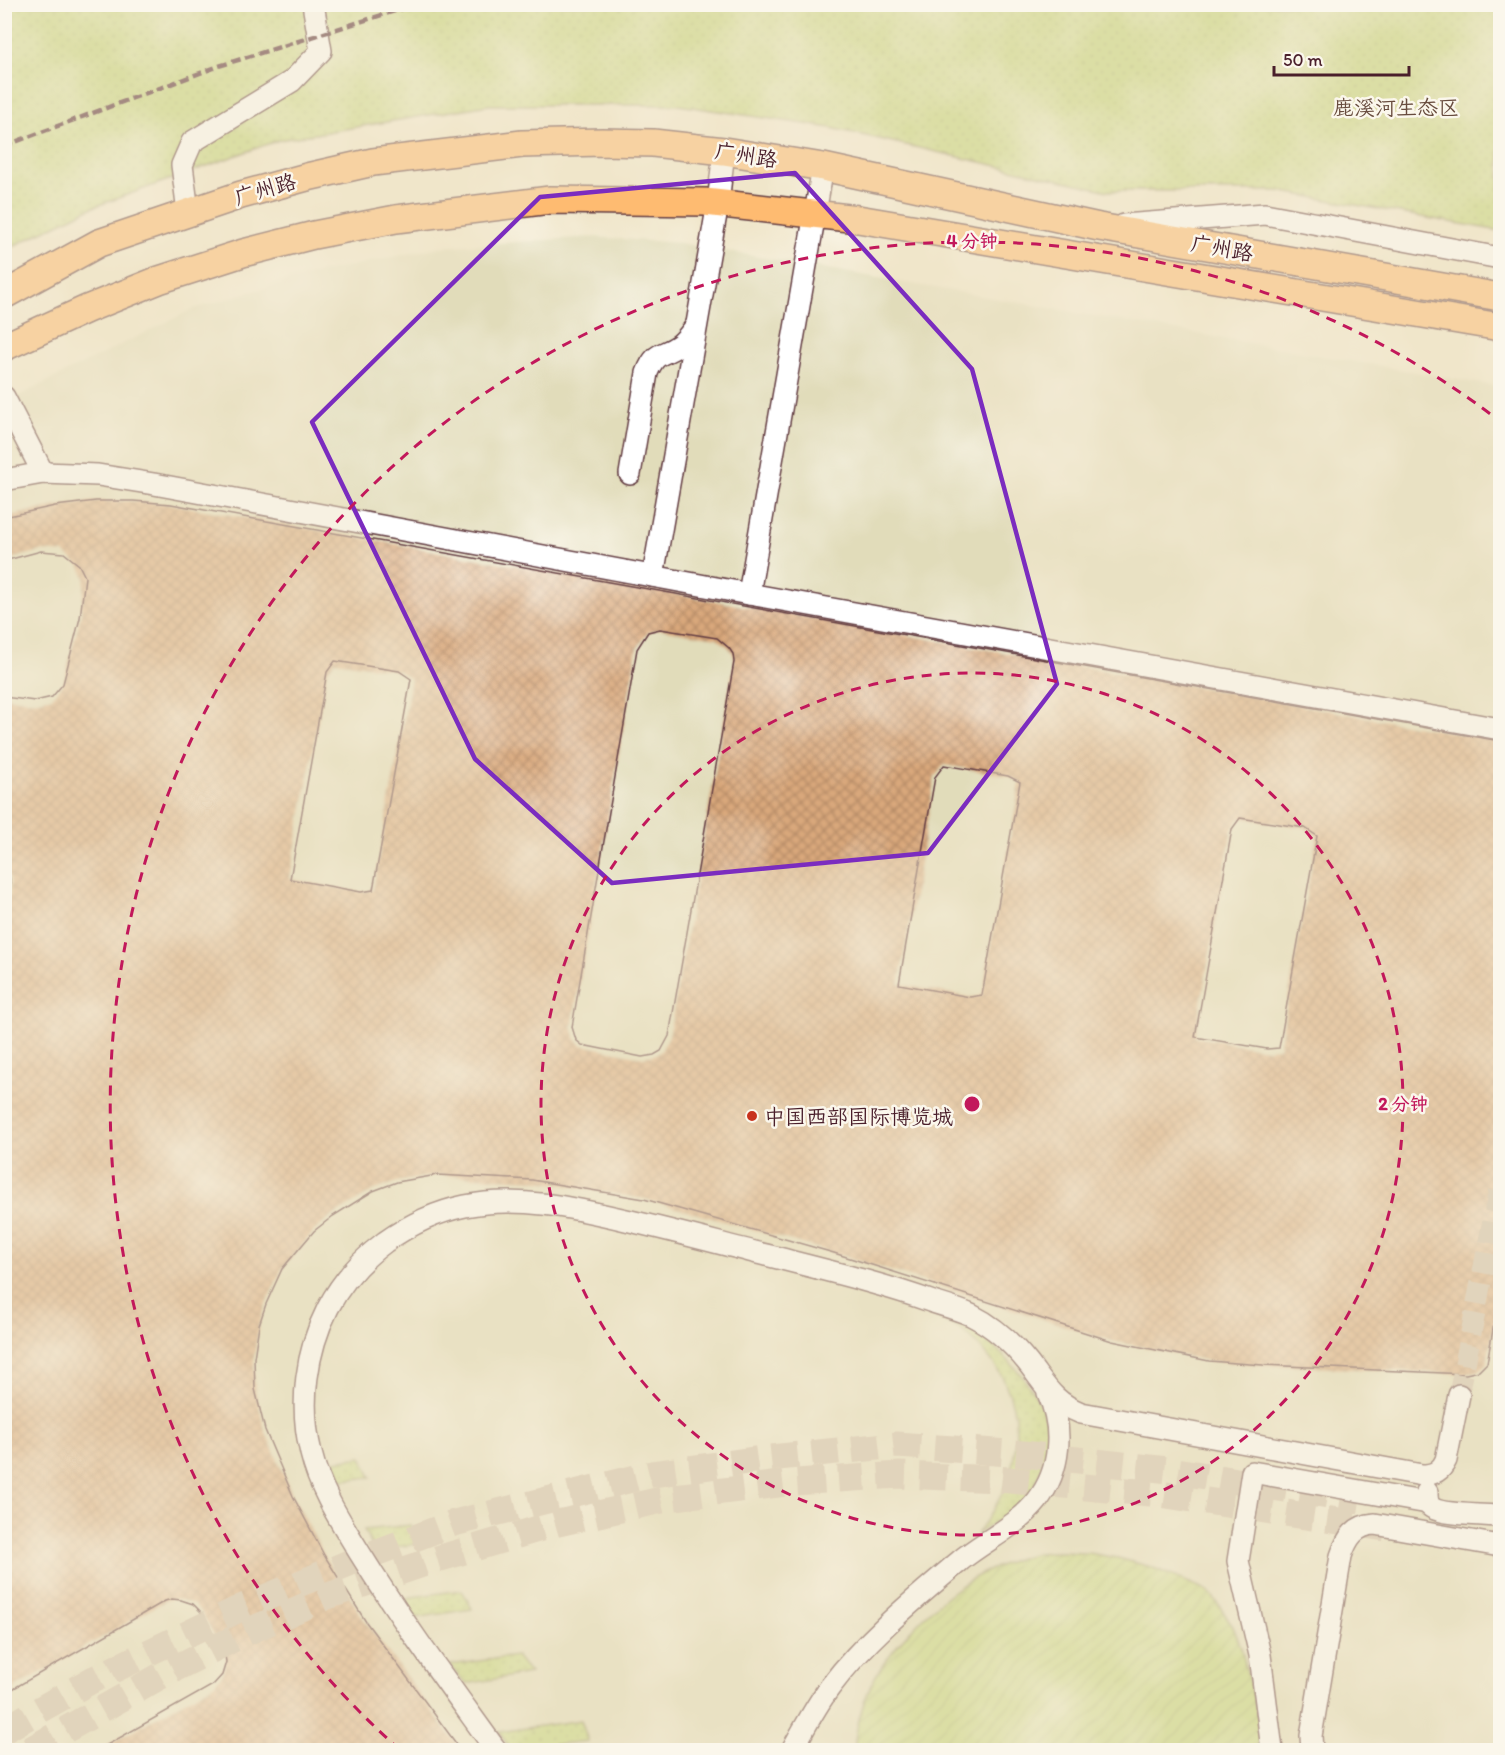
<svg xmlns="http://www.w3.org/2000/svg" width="1505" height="1755" font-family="Itim,'LXGW WenKai TC',sans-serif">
  <defs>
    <pattern id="park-dots" width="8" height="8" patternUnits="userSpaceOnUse" patternTransform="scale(1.5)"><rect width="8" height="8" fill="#c2d578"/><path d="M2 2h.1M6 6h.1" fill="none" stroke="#a8b668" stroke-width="1.8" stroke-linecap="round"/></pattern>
    <pattern id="garden-furrows" width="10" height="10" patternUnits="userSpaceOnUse" patternTransform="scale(1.5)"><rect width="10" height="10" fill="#c2d578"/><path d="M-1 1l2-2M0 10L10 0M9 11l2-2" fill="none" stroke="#a8b668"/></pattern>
    <pattern id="building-cross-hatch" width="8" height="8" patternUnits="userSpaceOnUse" patternTransform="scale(1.5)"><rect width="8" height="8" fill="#d9a87b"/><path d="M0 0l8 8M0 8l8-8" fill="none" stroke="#b28865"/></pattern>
  </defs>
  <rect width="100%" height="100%" fill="#fbf7ec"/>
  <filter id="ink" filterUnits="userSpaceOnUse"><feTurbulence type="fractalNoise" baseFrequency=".0167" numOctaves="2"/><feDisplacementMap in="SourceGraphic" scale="12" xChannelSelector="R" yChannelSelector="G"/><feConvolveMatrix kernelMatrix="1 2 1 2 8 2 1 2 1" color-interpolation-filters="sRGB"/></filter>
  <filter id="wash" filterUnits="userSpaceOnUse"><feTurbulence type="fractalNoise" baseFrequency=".008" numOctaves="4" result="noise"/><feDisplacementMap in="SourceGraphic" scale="24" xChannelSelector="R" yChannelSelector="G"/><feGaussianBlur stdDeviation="1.35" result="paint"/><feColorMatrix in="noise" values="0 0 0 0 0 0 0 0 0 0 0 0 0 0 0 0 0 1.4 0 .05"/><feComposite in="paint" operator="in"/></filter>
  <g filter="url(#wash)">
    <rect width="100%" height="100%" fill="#f0e6ca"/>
    <!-- built -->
    <path fill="#e1dcba" d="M 593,237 L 679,243 L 1500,387 L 1500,1750 L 5,1750 L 5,403 L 193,309 L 309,275 L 440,247 Z"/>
    <!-- park -->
    <g fill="url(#park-dots)" stroke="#867a52" stroke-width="1.5">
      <path d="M 5,5 L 1500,5 L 1500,231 L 1278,191 L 1108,191 L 831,128 L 678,105 L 489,105 L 279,140 L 91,208 L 5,250 Z"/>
      <path d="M 932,1314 C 944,1319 958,1324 970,1330 C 1000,1346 1039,1389 1047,1423 C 1048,1432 1046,1441 1045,1450 C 1042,1471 1036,1488 1021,1503 C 1008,1516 992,1524 976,1534 C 1027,1473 1033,1394 971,1338 C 960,1328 944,1322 932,1314 Z"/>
      <path d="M 362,1457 L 371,1477 L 335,1481 L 327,1462 Z"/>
      <path d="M 411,1525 L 418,1544 L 374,1550 L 364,1530 Z"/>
      <path d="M 462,1590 L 472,1609 L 415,1618 L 404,1598 Z"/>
      <path d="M 516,1656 L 530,1673 L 466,1684 L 449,1665 Z"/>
      <path d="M 581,1720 L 588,1741 L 510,1749 L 499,1732 Z"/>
    </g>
    <!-- garden -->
    <path fill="url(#garden-furrows)" stroke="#867a52" stroke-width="1.5" d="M 1088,1553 L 1118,1558 L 1151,1567 L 1204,1589 L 1212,1596 L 1232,1624 L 1241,1647 L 1258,1717 L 1262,1750 L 854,1750 C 856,1727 861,1706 871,1685 C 886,1653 930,1607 959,1587 C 978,1574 1011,1559 1034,1554 C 1051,1550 1071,1553 1088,1553 Z"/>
    <g id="blocks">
      <!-- building -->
      <path fill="url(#building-cross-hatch)" fill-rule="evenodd" d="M 96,501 L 133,501 L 171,504 L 1500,741 L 1500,1291 L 1487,1363 L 1479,1371 L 1466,1374 L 1263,1365 L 1209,1361 L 1112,1341 L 834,1253 L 644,1199 L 532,1180 L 437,1175 L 397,1182 L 373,1191 L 333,1216 L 314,1231 L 282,1269 L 266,1304 L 259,1325 L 254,1358 L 255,1389 L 265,1430 L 293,1496 L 324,1555 L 366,1622 L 461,1750 L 98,1750 L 213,1685 L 222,1675 L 226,1662 L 225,1655 L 201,1612 L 193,1604 L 181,1600 L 172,1599 L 165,1601 L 4,1694 L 4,904 L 10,895 L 10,879 L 4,862 L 4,697 L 35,701 L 52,697 L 63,684 L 80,618 L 85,577 L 79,565 L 64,553 L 41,551 L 4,561 L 4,517 L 55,506 ZM 660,629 L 717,638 L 729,648 L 733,654 L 734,662 L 669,1036 L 661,1051 L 654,1055 L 642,1057 L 582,1045 L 576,1040 L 572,1027 L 637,649 L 648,632 ZM 335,661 L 399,671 L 411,679 L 373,890 L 361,892 L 290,879 L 327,672 ZM 944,765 L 1008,776 L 1020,782 L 982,995 L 970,997 L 899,984 L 935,777 ZM 1240,818 L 1305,828 L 1317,836 L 1279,1048 L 1267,1049 L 1195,1037 L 1232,829 Z"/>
    </g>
  </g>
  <g filter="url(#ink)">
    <use href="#blocks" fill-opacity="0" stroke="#633d43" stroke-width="1.5"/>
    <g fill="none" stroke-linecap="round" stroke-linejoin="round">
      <!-- minor-tunnel -->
      <path stroke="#cfbeaa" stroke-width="21" stroke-dasharray="21 10" stroke-linecap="butt" d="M 1459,1395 L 1500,1184"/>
      <!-- major-tunnel -->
      <g stroke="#cfbeaa" stroke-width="27" stroke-dasharray="27 14" stroke-linecap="butt">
        <path d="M 4,1730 L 92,1680 L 243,1607 L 349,1563 L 454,1523 L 652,1474 L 769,1458 L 897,1445 L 1023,1454 L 1169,1470 L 1360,1501"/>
        <path d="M 30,1750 L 164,1674 L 245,1633 L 325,1597 L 434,1560 L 558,1523 L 675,1497 L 795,1482 L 900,1475 L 998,1479 L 1160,1494 L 1385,1528"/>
      </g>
      <defs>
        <g id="minor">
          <path d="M 188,212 L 182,165 L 192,142 L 292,81 L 321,51 L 313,4"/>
          <path d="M 1124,225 L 1265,214 L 1500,258"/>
          <path d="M 4,397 L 43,473"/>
          <path d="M 630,474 L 647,373 C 656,350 662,357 679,345 C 686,340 691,332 696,326"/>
          <path d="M 4,480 L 43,473 L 98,475 L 154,484 L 749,594 L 1500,729"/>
          <path d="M 653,576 L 718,203 L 724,151"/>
          <path d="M 749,594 L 823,167"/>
          <path d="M 1427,1492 C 1427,1497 1427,1502 1430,1506 C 1438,1515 1487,1515 1500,1516"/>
          <path d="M 496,1750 C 450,1686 403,1623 361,1555 C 341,1522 320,1491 311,1453 C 299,1405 306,1351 328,1308 C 342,1281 361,1260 385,1242 C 409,1225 436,1212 465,1206 C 517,1195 575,1208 626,1220 C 674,1231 722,1244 770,1256 C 825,1270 880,1283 933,1302 C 946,1306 960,1310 971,1315 C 993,1326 1013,1344 1028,1363 C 1046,1386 1053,1402 1081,1413 L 1422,1475 C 1434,1475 1441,1471 1446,1460 L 1459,1395"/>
          <path d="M 792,1750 C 804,1729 815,1707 830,1687 C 866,1639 915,1599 961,1560 C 986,1540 1017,1526 1037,1501 C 1061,1470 1064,1428 1048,1393"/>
          <path d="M 1272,1750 L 1260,1655 L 1238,1561 L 1252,1472 L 1428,1503"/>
          <path d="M 1312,1750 L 1311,1736 L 1341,1556 C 1347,1538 1355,1525 1375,1524 L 1500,1546"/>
        </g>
        <g id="major">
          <path d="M 4,295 L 99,243 L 241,195 L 307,177 L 373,162 L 522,144 L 602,142 L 653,143 L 724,151 L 823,167 L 1099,227 L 1500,297"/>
          <path d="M 4,347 L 87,309 L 159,280 L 243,253 L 314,235 L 396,219 L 550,200 L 705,202 L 858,219 L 1500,327"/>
        </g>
      </defs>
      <!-- minor casing -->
      <use href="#minor" stroke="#633d43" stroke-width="24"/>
      <!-- major casing -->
      <use href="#major" stroke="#633d43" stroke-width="30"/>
      <!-- minor -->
      <use href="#minor" stroke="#fff" stroke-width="21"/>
      <!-- major -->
      <use href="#major" stroke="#febb71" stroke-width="27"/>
      <!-- rail -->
      <path stroke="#4a1f2b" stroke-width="4.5" stroke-dasharray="9 4.5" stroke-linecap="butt" d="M 4,146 L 219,66 L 417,4"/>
    </g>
  </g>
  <!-- marked area -->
  <path d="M0 0H1505V1755H0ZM 795,173 L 972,369 L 1057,684 L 928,853 L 612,883 L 475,759 L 312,422 L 540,197 Z" fill="#f0e6ca" fill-opacity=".55" fill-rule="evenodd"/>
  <path fill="none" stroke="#7b2cbf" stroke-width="4.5" stroke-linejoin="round" d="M 795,173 L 972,369 L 1057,684 L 928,853 L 612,883 L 475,759 L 312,422 L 540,197 Z"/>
  <!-- distance rings -->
  <g fill="none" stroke="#c2185b" stroke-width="3" stroke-dasharray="10 8">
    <circle cx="972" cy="1104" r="431"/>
    <path d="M400 1750A863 863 0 0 1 1497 419"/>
  </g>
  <!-- markers -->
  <circle fill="#c8321e" stroke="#fbf7ec" stroke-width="2" cx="752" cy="1116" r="6"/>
  <g text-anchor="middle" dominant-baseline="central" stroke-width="5" stroke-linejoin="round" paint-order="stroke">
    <!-- park labels -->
    <g font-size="21" fill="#684c3e" stroke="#fbf7ec">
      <text x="1396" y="107">鹿溪河生态区</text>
    </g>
    <!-- street labels -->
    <g font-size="21" fill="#4a1f2b" stroke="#fbf7ec">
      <text transform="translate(746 155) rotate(9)">广州路</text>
      <text transform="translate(265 189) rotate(-16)">广州路</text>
      <text transform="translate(1222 248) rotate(10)">广州路</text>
    </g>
    <!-- poi labels -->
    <g font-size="21" fill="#4a1f2b" stroke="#fbf7ec" text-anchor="start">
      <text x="764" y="1116">中国西部国际博览城</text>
    </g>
  </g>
  <circle cx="972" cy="1104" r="9" fill="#c2185b" stroke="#fbf7ec" stroke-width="3"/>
  <g font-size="18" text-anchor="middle" font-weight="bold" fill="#c2185b" stroke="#fbf7ec" stroke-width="5" stroke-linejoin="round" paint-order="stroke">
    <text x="972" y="247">4 分钟</text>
    <text x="1403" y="1110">2 分钟</text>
  </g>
  <!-- margin -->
  <rect width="1505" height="1755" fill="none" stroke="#fbf7ec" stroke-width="24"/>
  <!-- scale -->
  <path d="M1274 66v9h135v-9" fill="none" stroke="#4a1f2b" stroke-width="3"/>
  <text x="1283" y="66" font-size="18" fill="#4a1f2b" stroke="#fbf7ec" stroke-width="4.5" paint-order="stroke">50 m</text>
</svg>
